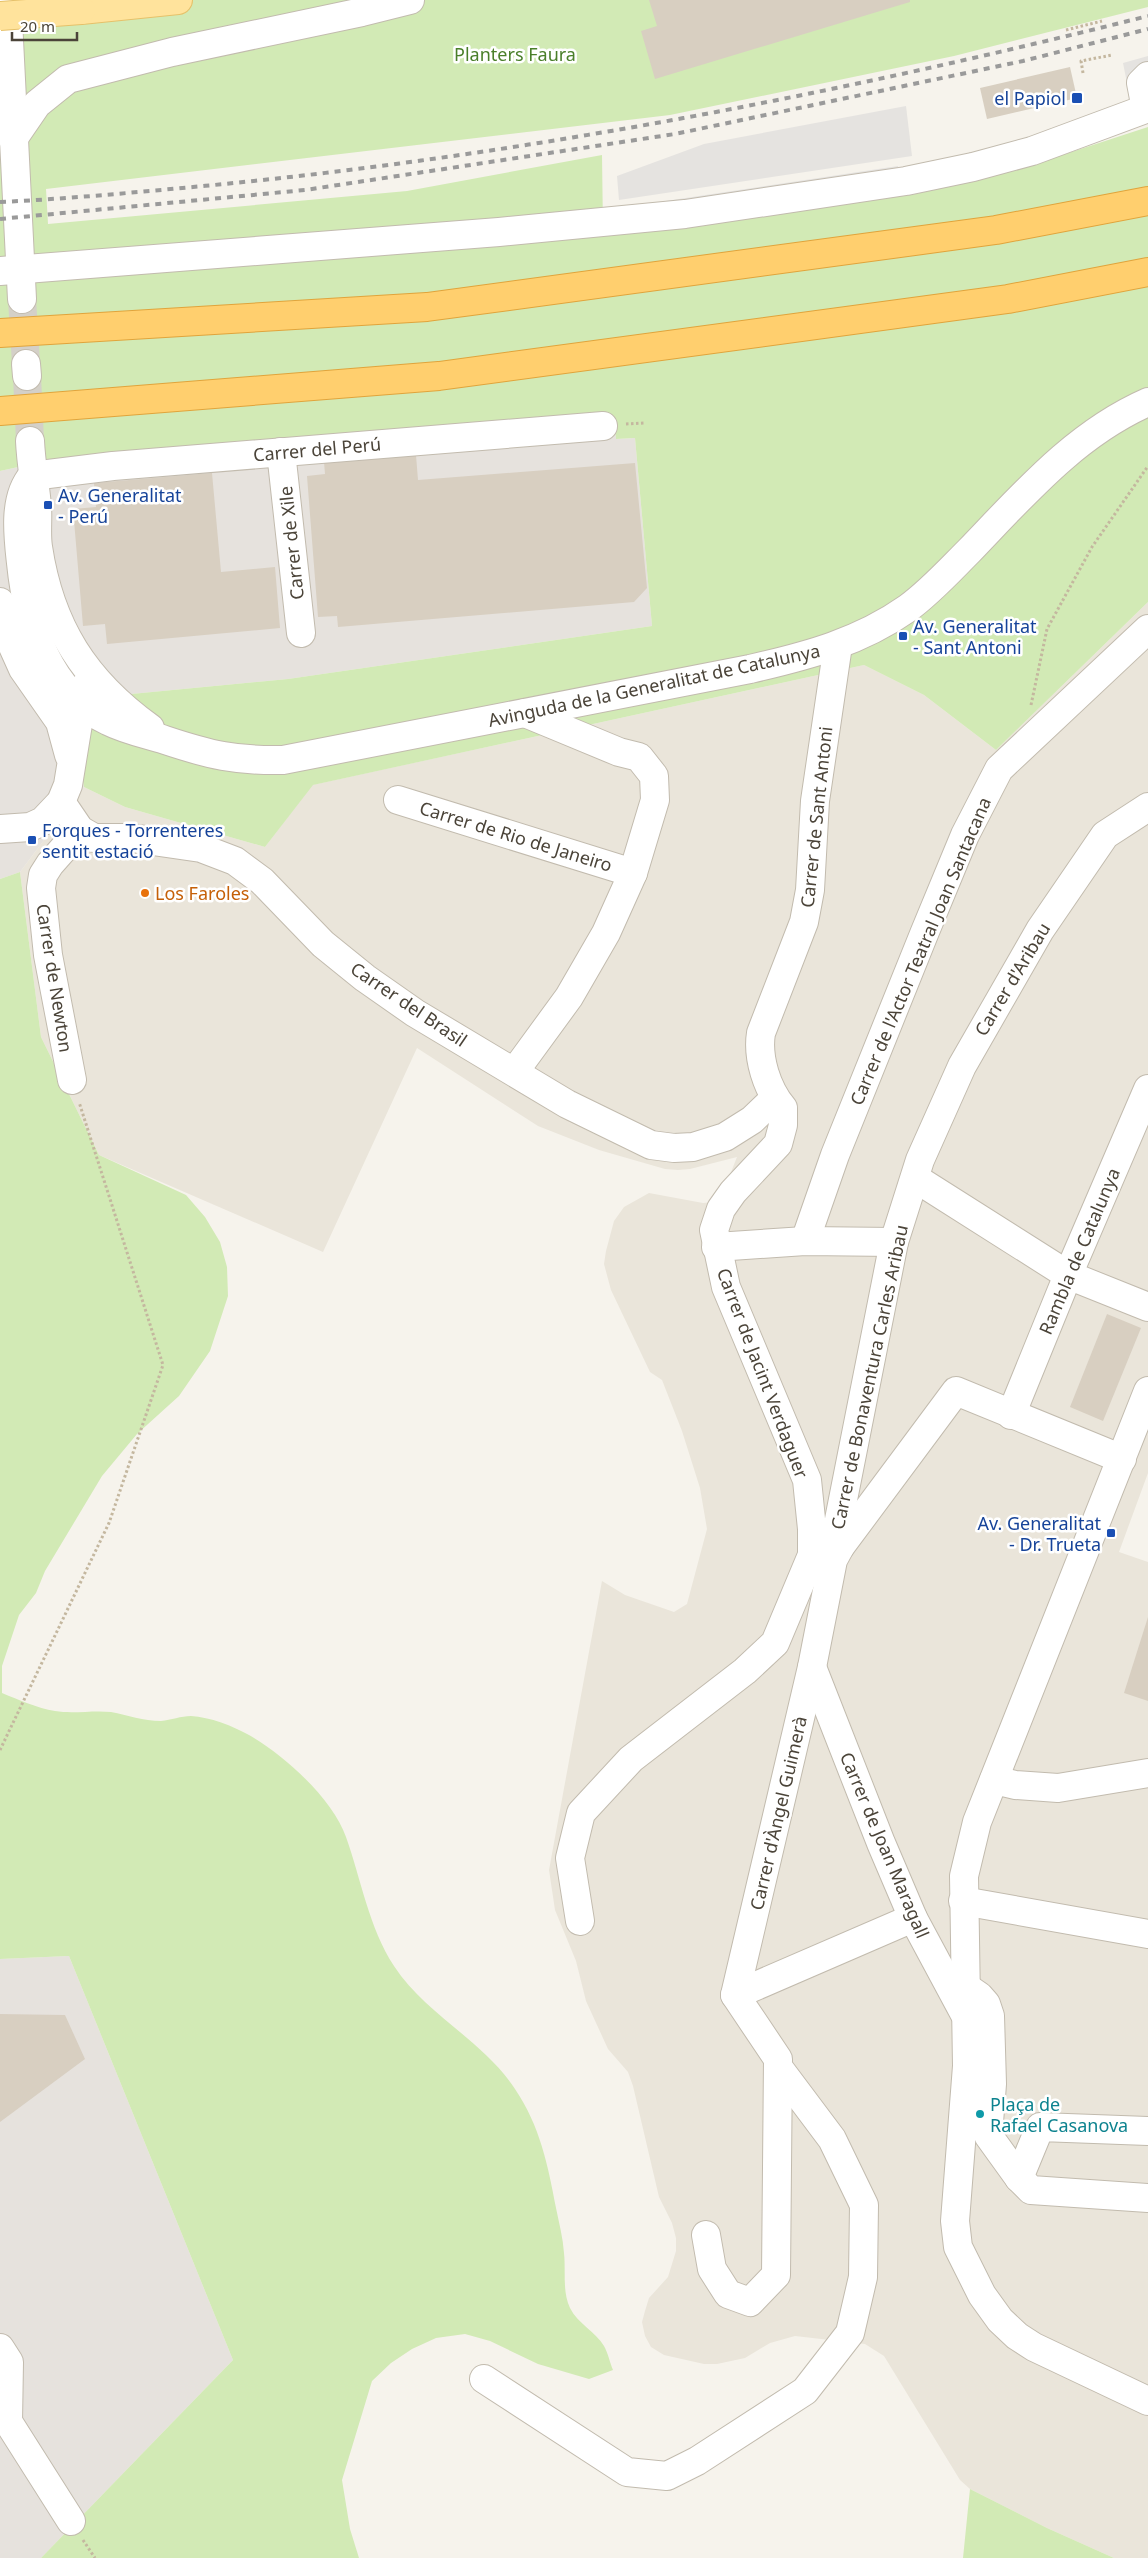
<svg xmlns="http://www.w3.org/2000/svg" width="1148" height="2558" font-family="'Noto Sans',sans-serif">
  <rect width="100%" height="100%" fill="#f6f3ec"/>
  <!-- residential -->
  <path fill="#eae5da" d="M 1148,602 L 1148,1473 L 1119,1552 L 1148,1562 L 1148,2558 L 1114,2558 L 1047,2528 L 970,2489 L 960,2480 L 884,2356 L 865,2344 L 795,2336 L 770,2343 L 745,2358 L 717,2364 L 704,2364 L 664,2355 L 651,2347 L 645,2336 L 642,2322 L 645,2311 L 649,2298 L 668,2277 L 676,2251 L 676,2238 L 672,2223 L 659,2197 L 633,2086 L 628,2072 L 608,2049 L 586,2001 L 576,1961 L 555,1910 L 549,1870 L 602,1581 L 625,1595 L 674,1612 L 687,1604 L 707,1529 L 700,1488 L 682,1431 L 662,1380 L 650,1372 L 611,1290 L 604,1264 L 606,1251 L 614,1221 L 624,1207 L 649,1193 L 703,1203 L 716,1202 L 724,1190 L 737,1157 L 690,1169 L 678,1170 L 665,1169 L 599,1150 L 538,1126 L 417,1048 L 323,1252 L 99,1155 L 41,1037 L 20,872 L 84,787 L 125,807 L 265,847 L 312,785 L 864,665 L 924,695 L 996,750 Z"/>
  <!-- industrial -->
  <g fill="#e6e2dd">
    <path d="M 614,416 L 616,439 L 635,438 L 652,626 L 288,679 L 69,700 L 84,787 L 20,872 L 0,879 L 0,471 L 50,460 Z"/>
    <path d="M 69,1956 L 233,2360 L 41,2558 L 0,2558 L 0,1959 Z"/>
  </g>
  <!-- green -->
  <g fill="#d2eab5">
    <path d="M 0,0 L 1148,0 L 1148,7 L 954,56 L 670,115 L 46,189 L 48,224 L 407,191 L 602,155 L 603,230 L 916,194 L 1053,158 L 1148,127 L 1148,602 L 996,750 L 924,695 L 864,665 L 313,785 L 265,847 L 125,807 L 84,787 L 69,700 L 288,679 L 652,626 L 635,438 L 616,439 L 614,416 L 50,460 L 0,471 Z"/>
    <path d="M 20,872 L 41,1037 L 99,1155 L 186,1195 L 205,1217 L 220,1242 L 227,1267 L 228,1296 L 210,1351 L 179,1396 L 137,1434 L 102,1476 L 45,1571 L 36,1593 L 19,1615 L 2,1666 L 2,1693 C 19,1700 37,1708 55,1711 C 73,1714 93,1710 111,1712 C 128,1715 143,1721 161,1721 C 171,1720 181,1716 191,1716 C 210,1717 233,1726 249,1735 C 284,1755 333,1799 346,1837 C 361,1879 369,1928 394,1966 C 426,2015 483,2040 515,2089 C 540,2126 548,2165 556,2208 C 559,2223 563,2238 564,2253 C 566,2271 562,2291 570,2308 C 578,2324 596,2332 604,2346 C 608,2353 610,2363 613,2370 L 589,2379 L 538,2364 L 490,2341 L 465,2334 L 436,2338 L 412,2349 L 391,2363 L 372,2381 L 342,2480 L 350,2529 L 359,2558 L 41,2558 L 233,2360 L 69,1956 L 0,1959 L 0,879 Z"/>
    <path d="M 970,2489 L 1047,2528 L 1114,2558 L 963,2558 Z"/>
  </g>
  <!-- parking -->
  <g fill="#e5e3e0">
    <path d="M 1148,56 L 1148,81 L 1128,88 L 1123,63 Z"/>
    <path d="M 906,106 L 912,156 L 619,200 L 617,176 L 704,144 Z"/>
    <path d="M 898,166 L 899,173 L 660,211 L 659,202 Z"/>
  </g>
  <!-- building -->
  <g fill="#d8cfc1">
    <path d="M 649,0 L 910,0 L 910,2 L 655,79 L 641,31 L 657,26 Z"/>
    <path d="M 1070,67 L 1077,98 L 987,119 L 980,88 Z"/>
    <path d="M 416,455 L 418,480 L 635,463 L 647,588 L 634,602 L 338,627 L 337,616 L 318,617 L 307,476 L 325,474 L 324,462 Z"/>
    <path d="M 212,473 L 221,572 L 275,567 L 280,628 L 107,644 L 105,624 L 83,626 L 73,509 L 96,507 L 94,483 Z"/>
    <path d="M 1107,1314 L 1141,1328 L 1103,1421 L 1070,1407 Z"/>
    <path d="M 1148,1617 L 1148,1701 L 1124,1693 Z"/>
    <path d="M 0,2014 L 65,2015 L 85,2059 L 0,2122 Z"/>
  </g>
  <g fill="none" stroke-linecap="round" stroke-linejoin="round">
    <!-- minor-tunnel -->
    <g stroke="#d4d0c8" stroke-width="28" stroke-dasharray="28 14" stroke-linecap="butt">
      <path d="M 22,299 L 26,364"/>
      <path d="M 27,376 L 30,441"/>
    </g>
    <defs>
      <g id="minor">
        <path d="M 7,0 L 22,299"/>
        <path d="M 1146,109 L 1141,83 L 1148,76"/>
        <path d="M 13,139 L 37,104 L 68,79 L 172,52 L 362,12 L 410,0"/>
        <path d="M 0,271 L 499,232 L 685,214 L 906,181 L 973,167 L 1032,151 L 1148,108"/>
        <path d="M 26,364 L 27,376"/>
        <path d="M 30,441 C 31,463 35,484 37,506 C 38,519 36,534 38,547 C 50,627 85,681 150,728"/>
        <path d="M 281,452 L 301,633"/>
        <path d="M 32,476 C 13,498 18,536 21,563 C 27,623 48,693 108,721 C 126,730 146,734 165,740 C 210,755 236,761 283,760 L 750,669 C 807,656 860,642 908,608 C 930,592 949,571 969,551 C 1023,495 1075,434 1148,402"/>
        <path d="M 32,476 L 113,466 L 603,426"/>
        <path d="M 0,602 L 9,638 L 23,669 L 60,722 L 69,755"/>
        <path d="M 398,800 L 633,873"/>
        <path d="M 61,802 L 80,830 L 94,838 L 132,838 L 201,848 L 235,861 L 262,881 L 323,944 L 365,978 L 415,1013 L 567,1104 L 651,1145 L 674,1148 L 693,1147 L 725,1137 L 752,1120 L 775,1098"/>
        <path d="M 0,829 L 30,827 L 43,821 L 61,802 L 68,785 L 84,687"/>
        <path d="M 515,1071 L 569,997 L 606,933 L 633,873 L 655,800 L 654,776 L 639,757 L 619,752 L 525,713"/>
        <path d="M 72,1080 L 48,955 L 41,888 L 43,875 L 50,864 L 80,830"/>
        <path d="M 915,1178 L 1068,1275 L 1148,1307"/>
        <path d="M 805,1241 L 835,1155 L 924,934 L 965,835 L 999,769 L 1148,629"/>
        <path d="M 716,1247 L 805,1241 L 894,1242"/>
        <path d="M 1148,1391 L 977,1822 L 964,1876 L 967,2066 L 955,2221 L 958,2247 L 982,2295 L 1000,2320 L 1017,2336 L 1034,2347 L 1148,2401"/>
        <path d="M 1011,1415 L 1068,1275 L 1148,1089"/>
        <path d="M 840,1547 L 835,1540 L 894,1242 L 920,1160 L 962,1066 L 1040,930 L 1105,835 L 1148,807"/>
        <path d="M 812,1667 L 881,1843 L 913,1918 L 964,2013"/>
        <path d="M 994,1780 L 1015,1785 L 1058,1788 L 1148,1773"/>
        <path d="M 963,1901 L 1148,1934"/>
        <path d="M 580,1921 L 570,1858 L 581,1813 L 631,1759 L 745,1671 L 775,1643 L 812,1555 L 812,1529 L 807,1480 L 726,1287 L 714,1230 L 721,1209 L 733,1192 L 778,1144 L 783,1125 L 783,1108 C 767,1089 757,1058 761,1033 L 804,922 L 810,890 L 815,801 L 838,645"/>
        <path d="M 966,1987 L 979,1996 L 986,2004 L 990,2016 L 992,2084 L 988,2135 L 1019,2178 L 1031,2190 L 1148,2198"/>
        <path d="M 735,1995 L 913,1918"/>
        <path d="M 1019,2178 L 1040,2127 L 1148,2131"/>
        <path d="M 706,2235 L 712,2269 L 728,2294 L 750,2302 L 776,2275 L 778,2059 L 735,1995 L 812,1667 L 833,1560 L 840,1547 L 956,1391 L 1122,1459"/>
        <path d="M 0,2348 L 9,2362 L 8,2422"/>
        <path d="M 484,2379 L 627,2472 L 667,2476 L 697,2461 L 805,2391 L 850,2333 L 863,2277 L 864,2205 L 832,2139 L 778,2067"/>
        <path d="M 0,2409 L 71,2521"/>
      </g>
      <path id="major" d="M 81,10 L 178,0"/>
      <g id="highway">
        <path d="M 0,333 L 427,307 L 996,230 L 1148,201"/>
        <path d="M 0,411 L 439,376 L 1008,299 L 1148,272"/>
      </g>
    </defs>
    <!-- minor casing -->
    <use href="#minor" stroke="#c2bbae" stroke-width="30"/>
    <!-- major casing -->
    <use href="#major" stroke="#e6c16a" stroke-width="30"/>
    <!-- highway casing -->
    <use href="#highway" stroke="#e0a43c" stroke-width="30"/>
    <!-- path -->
    <g stroke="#c4b79f" stroke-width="3" stroke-dasharray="2.5 2.5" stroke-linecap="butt">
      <path d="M 1066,30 L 1102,21"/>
      <path d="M 1083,73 L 1081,61 L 1112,55"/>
      <path d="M 626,424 L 645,423"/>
      <path d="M 1031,705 L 1047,629 L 1092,547 L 1148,466"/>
      <path d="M 0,1750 L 109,1523 L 163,1365 L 79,1102"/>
      <path d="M 83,2540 L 95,2558"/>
    </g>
    <!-- minor -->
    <use href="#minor" stroke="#fff" stroke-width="28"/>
    <!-- major -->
    <use href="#major" stroke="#ffe39c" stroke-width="28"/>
    <!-- highway -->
    <use href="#highway" stroke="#ffcf6e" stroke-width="28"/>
    <!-- rail -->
    <g stroke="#9a9a9a" stroke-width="4" stroke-dasharray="6 6" stroke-linecap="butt">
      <path d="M 0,202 C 64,199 128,193 193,187 C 515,157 834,95 1148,16"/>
      <path d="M 0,219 L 305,190 L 675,134 L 1023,61 L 1148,29"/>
    </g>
    <defs>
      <path id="major-bridge" d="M 0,16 L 81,10"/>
    </defs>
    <!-- major-bridge casing -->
    <use href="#major-bridge" stroke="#e6c16a" stroke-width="30" stroke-linecap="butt"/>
    <!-- major-bridge -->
    <use href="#major-bridge" stroke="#ffe39c" stroke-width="28"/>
  </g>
  <!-- markers -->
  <g fill="#1a4fb4" stroke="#fff" stroke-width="2">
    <rect x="1071" y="92" width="12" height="12" rx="2.5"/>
    <rect x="43" y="500" width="10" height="10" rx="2.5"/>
    <rect x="898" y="631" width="10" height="10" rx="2.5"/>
    <rect x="27" y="835" width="10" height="10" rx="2.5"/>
    <rect x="1106" y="1528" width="10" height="10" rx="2.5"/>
  </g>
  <circle fill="#e8710a" stroke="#fff" stroke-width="2" cx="145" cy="893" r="5"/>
  <circle fill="#0f9aa8" stroke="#fff" stroke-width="2" cx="980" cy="2114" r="5"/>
  <g text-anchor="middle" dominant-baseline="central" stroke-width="5" stroke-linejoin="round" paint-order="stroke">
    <!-- park labels -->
    <g font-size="18" fill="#4a7f2a" stroke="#fff">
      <text x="515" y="54">Planters Faura</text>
    </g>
    <!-- transit labels -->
    <g font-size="18" fill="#164399" stroke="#fff" text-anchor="start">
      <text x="1066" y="98" text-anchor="end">el Papiol</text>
      <text x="58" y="495">Av. Generalitat<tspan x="58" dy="21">- Perú</tspan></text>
      <text x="913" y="626">Av. Generalitat<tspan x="913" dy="21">- Sant Antoni</tspan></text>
      <text x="42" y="830">Forques - Torrenteres<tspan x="42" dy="21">sentit estació</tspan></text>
      <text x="1101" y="1523" text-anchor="end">Av. Generalitat<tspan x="1101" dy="21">- Dr. Trueta</tspan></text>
    </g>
    <!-- street labels -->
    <g font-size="18" fill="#4b4439" stroke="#fff">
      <text transform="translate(317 449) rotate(-5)">Carrer del Perú</text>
      <text transform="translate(291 543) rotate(-96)">Carrer de Xile</text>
      <text transform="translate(654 685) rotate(-12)">Avinguda de la Generalitat de Catalunya</text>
      <text transform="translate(816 817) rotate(-84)">Carrer de Sant Antoni</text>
      <text transform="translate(516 836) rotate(17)">Carrer de Rio de Janeiro</text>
      <text transform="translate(920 951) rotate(-67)">Carrer de l'Actor Teatral Joan Santacana</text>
      <text transform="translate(55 978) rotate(81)">Carrer de Newton</text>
      <text transform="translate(1012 979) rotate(-59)">Carrer d'Aribau</text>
      <text transform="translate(409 1004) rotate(34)">Carrer del Brasil</text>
      <text transform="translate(1079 1251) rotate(-67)">Rambla de Catalunya</text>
      <text transform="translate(763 1373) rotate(69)">Carrer de Jacint Verdaguer</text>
      <text transform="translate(869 1377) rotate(-78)">Carrer de Bonaventura Carles Aribau</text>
      <text transform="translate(778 1813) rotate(-77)">Carrer d'Àngel Guimerà</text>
      <text transform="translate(885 1845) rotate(67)">Carrer de Joan Maragall</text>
    </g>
    <!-- food labels -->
    <g font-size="18" fill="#c56008" stroke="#fff" text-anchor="start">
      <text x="155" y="893">Los Faroles</text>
    </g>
    <!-- culture labels -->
    <g font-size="18" fill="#0d838f" stroke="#fff" text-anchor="start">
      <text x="990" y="2104">Plaça de<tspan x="990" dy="21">Rafael Casanova</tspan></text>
    </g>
  </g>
  <!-- scale -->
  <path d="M12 32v8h65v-8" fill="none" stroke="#4b4439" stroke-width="2.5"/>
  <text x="20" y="32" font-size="15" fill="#4b4439" stroke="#ffffff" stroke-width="4" paint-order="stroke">20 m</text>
</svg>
